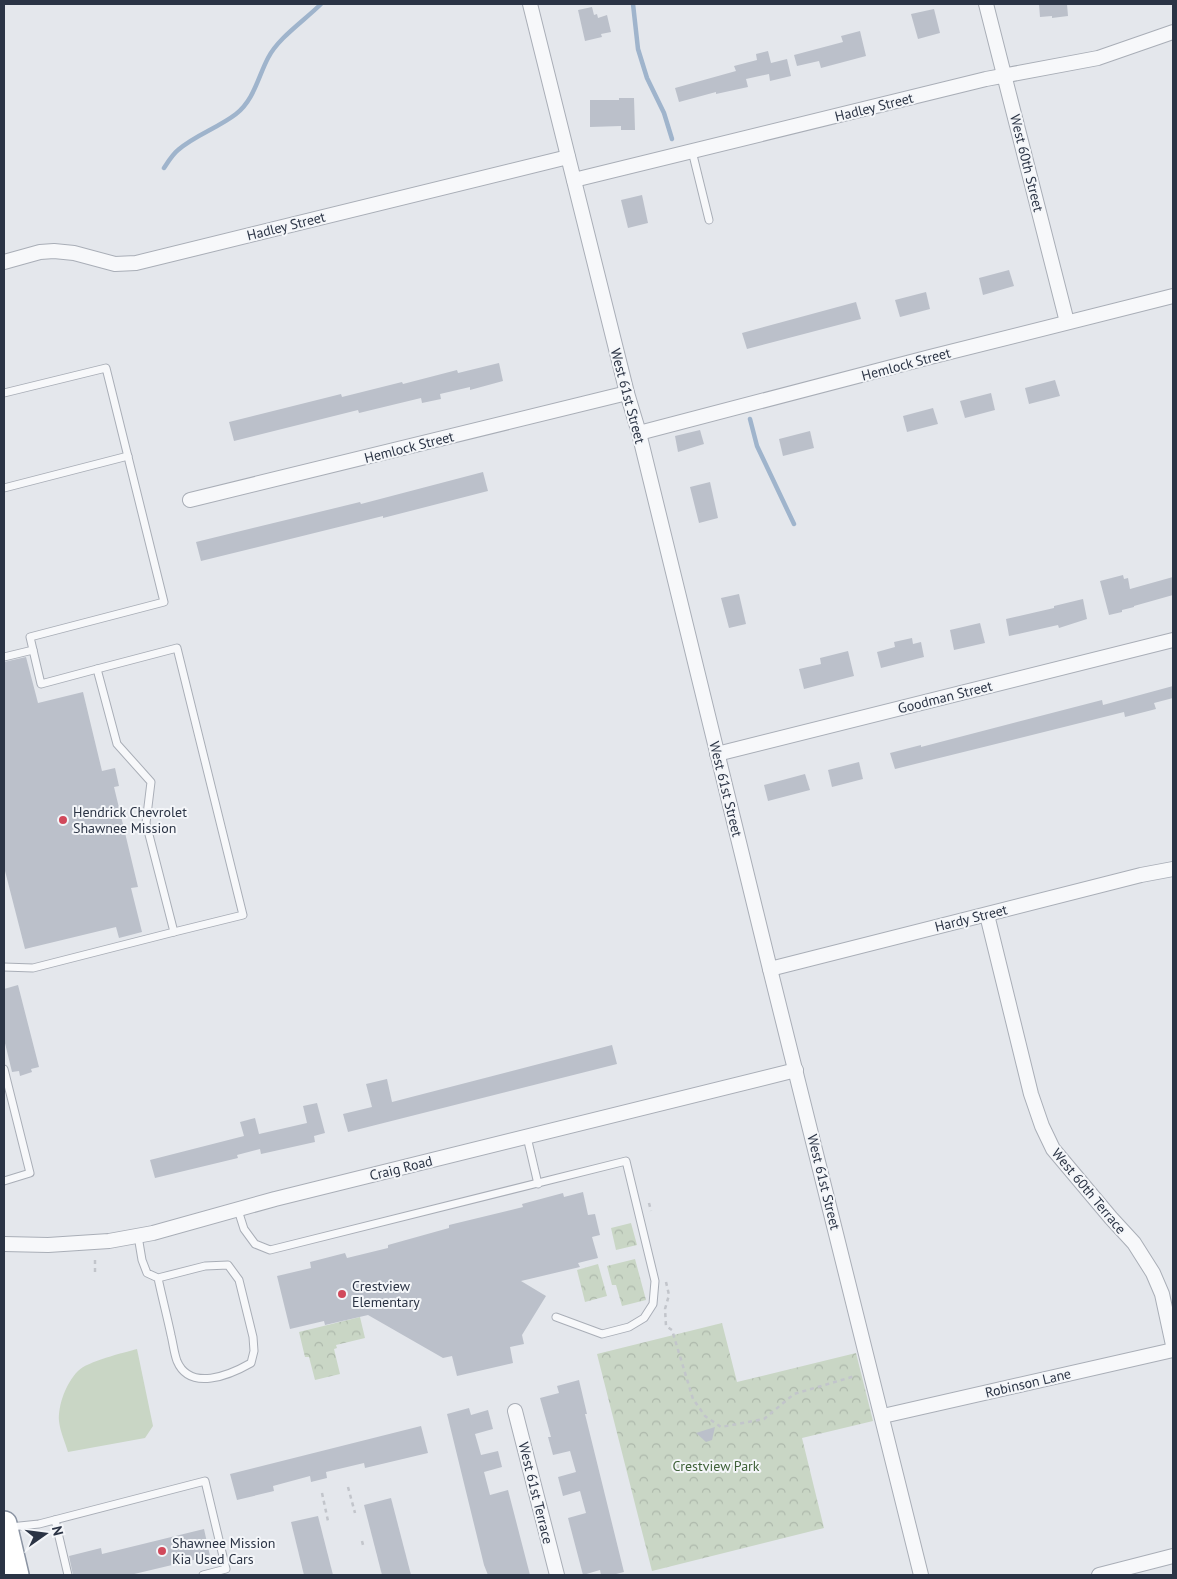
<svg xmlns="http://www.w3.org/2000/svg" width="1177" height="1579" font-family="'PT Sans',sans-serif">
  <defs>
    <pattern id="park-crowns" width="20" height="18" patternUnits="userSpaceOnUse" patternTransform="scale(1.25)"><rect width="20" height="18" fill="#c9d6c5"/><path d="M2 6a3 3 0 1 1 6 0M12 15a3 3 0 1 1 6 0" fill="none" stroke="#adb8ab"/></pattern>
  </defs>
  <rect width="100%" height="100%" fill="#e4e7ec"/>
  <!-- park -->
  <g fill="url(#park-crowns)">
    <path d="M 631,1223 L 637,1245 L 616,1250 L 611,1228 Z"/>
    <path d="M 635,1259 L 646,1300 L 622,1306 L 616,1285 L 612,1285 L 607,1266 Z"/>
    <path d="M 598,1264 L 607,1296 L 585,1302 L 577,1270 Z"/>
    <path d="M 360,1317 L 365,1338 L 336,1345 L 337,1348 L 334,1349 L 340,1374 L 315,1380 L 309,1357 L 305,1357 L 299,1332 Z"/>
    <path d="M 722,1323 L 737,1382 L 856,1353 L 873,1421 L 802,1438 L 824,1528 L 652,1571 L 597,1354 Z"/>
  </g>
  <!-- pitch -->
  <path fill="#c9d6c5" d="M 137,1349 L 153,1426 L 145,1438 L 68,1452 C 65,1442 60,1431 59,1421 C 58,1405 66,1383 78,1371 C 88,1361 123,1353 137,1349 Z"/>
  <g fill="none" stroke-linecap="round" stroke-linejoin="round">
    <!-- stream -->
    <g stroke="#9fb4cc" stroke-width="4.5">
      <path d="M 633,4 L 638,49 L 647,78 L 664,113 L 672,139"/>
      <path d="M 164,168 C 168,162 172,155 178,150 C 195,135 218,128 236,114 C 254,100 258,77 268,58 C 278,38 305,20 321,4"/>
      <path d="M 750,419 L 757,446 L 794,524"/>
    </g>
  </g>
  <!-- building -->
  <g fill="#bbc0ca">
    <path d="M 1039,4 L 1067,4 L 1068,16 L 1052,18 L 1052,16 L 1040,17 Z"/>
    <path d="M 592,7 L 594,15 L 597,14 L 598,18 L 607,15 L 611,32 L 601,34 L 602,37 L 585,41 L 578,10 Z"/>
    <path d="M 934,9 L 940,33 L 918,39 L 911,14 Z"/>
    <path d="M 860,31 L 866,56 L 821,68 L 819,61 L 797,66 L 794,55 L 843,42 L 841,36 Z"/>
    <path d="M 768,51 L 771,63 L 787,59 L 791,76 L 770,81 L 769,74 L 746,79 L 748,87 L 716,94 L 716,92 L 679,102 L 675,88 L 736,71 L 734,66 L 757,60 L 756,54 Z"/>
    <path d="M 619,98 L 634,98 L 635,130 L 621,130 L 621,126 L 590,127 L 590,100 L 619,100 Z"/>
    <path d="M 642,195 L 648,223 L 628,228 L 621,200 Z"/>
    <path d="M 1009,270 L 1014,286 L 983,295 L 979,278 Z"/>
    <path d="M 926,292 L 930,309 L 900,317 L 895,300 Z"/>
    <path d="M 856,302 L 861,319 L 747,349 L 742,333 Z"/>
    <path d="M 499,363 L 503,381 L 470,390 L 470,387 L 440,394 L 441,399 L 422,403 L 421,398 L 359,413 L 358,410 L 234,441 L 229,422 L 341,394 L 342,397 L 402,382 L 403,384 L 457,370 L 458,373 Z"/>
    <path d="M 1055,380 L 1060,396 L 1029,404 L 1025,388 Z"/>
    <path d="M 991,393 L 995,410 L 965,418 L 960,401 Z"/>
    <path d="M 933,408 L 938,424 L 907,432 L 903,416 Z"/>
    <path d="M 700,430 L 704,444 L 678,452 L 675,436 Z"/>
    <path d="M 810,431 L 814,448 L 783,456 L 779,439 Z"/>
    <path d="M 483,472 L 488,491 L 383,518 L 383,516 L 201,561 L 196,542 L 360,502 L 361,504 Z"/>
    <path d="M 710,482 L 718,518 L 699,523 L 690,487 Z"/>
    <path d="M 1123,575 L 1124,579 L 1128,578 L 1130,589 L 1173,577 L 1173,595 L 1134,606 L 1134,607 L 1122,610 L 1122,612 L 1109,615 L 1100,581 Z"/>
    <path d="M 739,594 L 746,624 L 729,628 L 721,598 Z"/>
    <path d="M 1083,599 L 1087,619 L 1059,628 L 1058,625 L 1009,636 L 1006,619 L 1054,608 L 1054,606 Z"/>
    <path d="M 980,623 L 985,643 L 954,650 L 950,630 Z"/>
    <path d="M 912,638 L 913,644 L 921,642 L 924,657 L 881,668 L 877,652 L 895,647 L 894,642 Z"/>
    <path d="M 848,651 L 854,676 L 804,689 L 799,669 L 821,664 L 820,658 Z"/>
    <path d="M 26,657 L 38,703 L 83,692 L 102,771 L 115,768 L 119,786 L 114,787 L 138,887 L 131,888 L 142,932 L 119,938 L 116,927 L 25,949 L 4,867 L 4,662 Z"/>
    <path d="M 1173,686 L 1173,698 L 1154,703 L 1156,709 L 1125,717 L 1124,712 L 895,769 L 890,753 L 921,745 L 921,747 L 1102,700 L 1103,705 Z"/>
    <path d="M 859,762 L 863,779 L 832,787 L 828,770 Z"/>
    <path d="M 805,774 L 810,790 L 768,801 L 764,785 Z"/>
    <path d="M 18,985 L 39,1067 L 31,1069 L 32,1072 L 20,1076 L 19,1071 L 12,1072 L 4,1039 L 4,989 Z"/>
    <path d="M 612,1045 L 617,1064 L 348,1132 L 343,1114 L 372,1107 L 366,1084 L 387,1079 L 392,1102 Z"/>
    <path d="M 317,1103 L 325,1133 L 314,1136 L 315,1142 L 261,1154 L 260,1149 L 237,1155 L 238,1158 L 155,1178 L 150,1160 L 244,1136 L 240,1122 L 255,1118 L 259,1134 L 307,1123 L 303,1106 Z"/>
    <path d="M 583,1192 L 588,1215 L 595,1214 L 600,1235 L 592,1237 L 598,1258 L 578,1263 L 580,1267 L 521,1281 L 546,1296 L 522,1335 L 524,1344 L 510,1347 L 513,1363 L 457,1376 L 452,1356 L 443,1358 L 368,1315 L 325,1325 L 324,1321 L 290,1329 L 277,1276 L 311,1268 L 310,1262 L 345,1253 L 347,1258 L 388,1248 L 388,1245 L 449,1228 L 449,1225 L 523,1207 L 522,1204 L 563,1193 L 564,1197 Z"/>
    <path d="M 579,1380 L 587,1414 L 585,1414 L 624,1572 L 612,1575 L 601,1575 L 600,1570 L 583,1575 L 568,1518 L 586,1513 L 580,1491 L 563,1496 L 558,1477 L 576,1472 L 570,1451 L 553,1455 L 548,1437 L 551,1437 L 540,1398 L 559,1393 L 557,1386 Z"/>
    <path d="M 469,1408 L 471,1415 L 488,1410 L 493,1429 L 475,1434 L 481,1455 L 498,1451 L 502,1467 L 484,1472 L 490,1495 L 508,1490 L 530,1575 L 488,1575 L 484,1565 L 447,1414 Z"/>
    <path d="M 421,1426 L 428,1453 L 365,1468 L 364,1463 L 326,1472 L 327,1478 L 311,1482 L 310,1476 L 273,1486 L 274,1491 L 237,1500 L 230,1474 Z"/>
    <path d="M 715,1427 L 712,1440 L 706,1442 L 696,1433 Z"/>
    <path d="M 391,1498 L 411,1575 L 382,1575 L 364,1505 Z"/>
    <path d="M 318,1516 L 333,1575 L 304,1575 L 291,1522 Z"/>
    <path d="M 204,1529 L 210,1556 L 130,1575 L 73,1575 L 69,1556 L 101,1548 L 102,1554 Z"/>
  </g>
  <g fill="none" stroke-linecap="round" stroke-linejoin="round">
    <defs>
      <g id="lane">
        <path d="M 692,151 L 709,220"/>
        <path d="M 4,393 L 106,368 L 164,602 L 30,637 L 41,684 L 97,669 L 117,744 L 151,782 L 146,823 L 174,932 L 33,968 L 4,967"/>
        <path d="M 4,488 L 128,456"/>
        <path d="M 4,657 L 33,650"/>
        <path d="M 97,669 L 177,648 L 243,915 L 174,932"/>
        <path d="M 4,1069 L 30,1173 L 4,1181"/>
        <path d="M 527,1137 L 538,1184"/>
        <path d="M 238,1210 L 244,1229 L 255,1244 L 270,1250 L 626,1161 L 655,1281 L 653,1304 L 644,1318 L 629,1327 L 602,1334 L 556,1317"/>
        <path d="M 138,1236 L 142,1260 L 147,1273 L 158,1278 L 205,1266 L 228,1265 L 239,1280 L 253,1337 L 254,1351 L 251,1363 C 230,1375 190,1392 177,1361 C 174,1353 173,1343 171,1335 C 167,1316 162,1297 158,1278"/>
        <path d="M 55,1520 L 68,1575"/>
        <path d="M 10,1527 L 39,1524 L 205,1481 L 226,1569 L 203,1575"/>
      </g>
      <g id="street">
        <path d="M 530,4 L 627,393 L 639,433 L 770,969 L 921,1575"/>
        <path d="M 986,4 L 1067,322"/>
        <path d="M 574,180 L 986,79 L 1098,58 L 1173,32"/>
        <path d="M 4,262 L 40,252 L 54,251 L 74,253 L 115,264 L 136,263 L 568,157"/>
        <path d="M 639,433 L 930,357 L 1173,296"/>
        <path d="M 190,500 L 627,393"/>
        <path d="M 717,754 L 1173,640"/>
        <path d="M 987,915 L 1031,1094 L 1042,1126 L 1053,1149 L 1111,1218 L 1134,1243 L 1153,1273 L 1162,1294 L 1173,1345"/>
        <path d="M 770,969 L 1141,875 L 1173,869"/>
        <path d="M 4,1244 L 48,1245 L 109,1241 L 153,1233 L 275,1199 L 796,1070"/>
        <path d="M 515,1411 L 557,1575"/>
        <path d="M 883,1416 L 1173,1350"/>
        <path d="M 1099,1575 L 1173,1556"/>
      </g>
      <path id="highway" d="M 4,1524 L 16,1575"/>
    </defs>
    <!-- lane casing -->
    <use href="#lane" stroke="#a9aeb7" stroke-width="9"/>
    <!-- street casing -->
    <use href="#street" stroke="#a9aeb7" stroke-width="16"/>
    <!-- highway casing -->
    <use href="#highway" stroke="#8b94a3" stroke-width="28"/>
    <!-- path -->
    <g stroke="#c2c5cb" stroke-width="2.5" stroke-dasharray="4 4" stroke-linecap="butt">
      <path d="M 649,1203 L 651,1211"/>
      <path d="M 95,1260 L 95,1273"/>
      <path d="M 666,1282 L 669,1295 L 665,1309 L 666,1326 L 672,1330 L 693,1399 L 705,1416 L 721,1427 L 764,1419 L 794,1394 L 855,1376"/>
      <path d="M 348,1487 L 355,1513"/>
      <path d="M 322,1493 L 328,1521"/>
      <path d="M 362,1541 L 363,1545"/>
    </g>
    <!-- lane -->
    <use href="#lane" stroke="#f7f8fa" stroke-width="7"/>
    <!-- street -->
    <use href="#street" stroke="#f7f8fa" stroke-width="14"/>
    <!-- highway -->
    <use href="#highway" stroke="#fff" stroke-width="25"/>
  </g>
  <!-- markers -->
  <g fill="#d1495b" stroke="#f4f6f9" stroke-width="2">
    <circle cx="63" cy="820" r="5"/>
    <circle cx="342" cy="1294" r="5"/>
    <circle cx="162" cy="1551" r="5"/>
  </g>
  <g text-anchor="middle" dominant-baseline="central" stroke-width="4" stroke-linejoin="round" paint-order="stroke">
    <!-- street labels -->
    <g font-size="14" fill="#2b3445" stroke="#f4f6f9">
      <text transform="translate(874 107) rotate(-14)">Hadley Street</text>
      <text transform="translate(1027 163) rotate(76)">West 60th Street</text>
      <text transform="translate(286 226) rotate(-14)">Hadley Street</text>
      <text transform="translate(906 364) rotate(-15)">Hemlock Street</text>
      <text transform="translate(628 396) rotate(75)">West 61st Street</text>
      <text transform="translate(409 447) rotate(-14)">Hemlock Street</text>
      <text transform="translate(945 697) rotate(-14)">Goodman Street</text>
      <text transform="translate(726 789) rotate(76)">West 61st Street</text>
      <text transform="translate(971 918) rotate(-14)">Hardy Street</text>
      <text transform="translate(401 1168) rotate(-14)">Craig Road</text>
      <text transform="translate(824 1182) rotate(76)">West 61st Street</text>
      <text transform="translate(1089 1191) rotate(50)">West 60th Terrace</text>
      <text transform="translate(1028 1383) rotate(-13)">Robinson Lane</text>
      <text transform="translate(536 1493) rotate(76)">West 61st Terrace</text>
    </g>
    <!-- poi labels -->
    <g font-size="14" fill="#2b3445" stroke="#f4f6f9" text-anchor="start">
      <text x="73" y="812">Hendrick Chevrolet<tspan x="73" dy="16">Shawnee Mission</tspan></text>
      <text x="352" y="1286">Crestview<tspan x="352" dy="16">Elementary</tspan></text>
      <text x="172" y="1543">Shawnee Mission<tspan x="172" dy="16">Kia Used Cars</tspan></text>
    </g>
    <!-- park labels -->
    <g font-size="14" fill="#3f6138" stroke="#f4f6f9">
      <text x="716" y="1466">Crestview Park</text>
    </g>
  </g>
  <!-- border -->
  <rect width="1177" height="1579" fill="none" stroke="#2b3445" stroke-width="10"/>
  <!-- north arrow -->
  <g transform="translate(45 1534) rotate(76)" stroke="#f4f6f9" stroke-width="4" paint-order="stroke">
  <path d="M0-4L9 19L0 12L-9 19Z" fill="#2b3445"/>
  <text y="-8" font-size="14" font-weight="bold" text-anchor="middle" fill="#2b3445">N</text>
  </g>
</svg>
